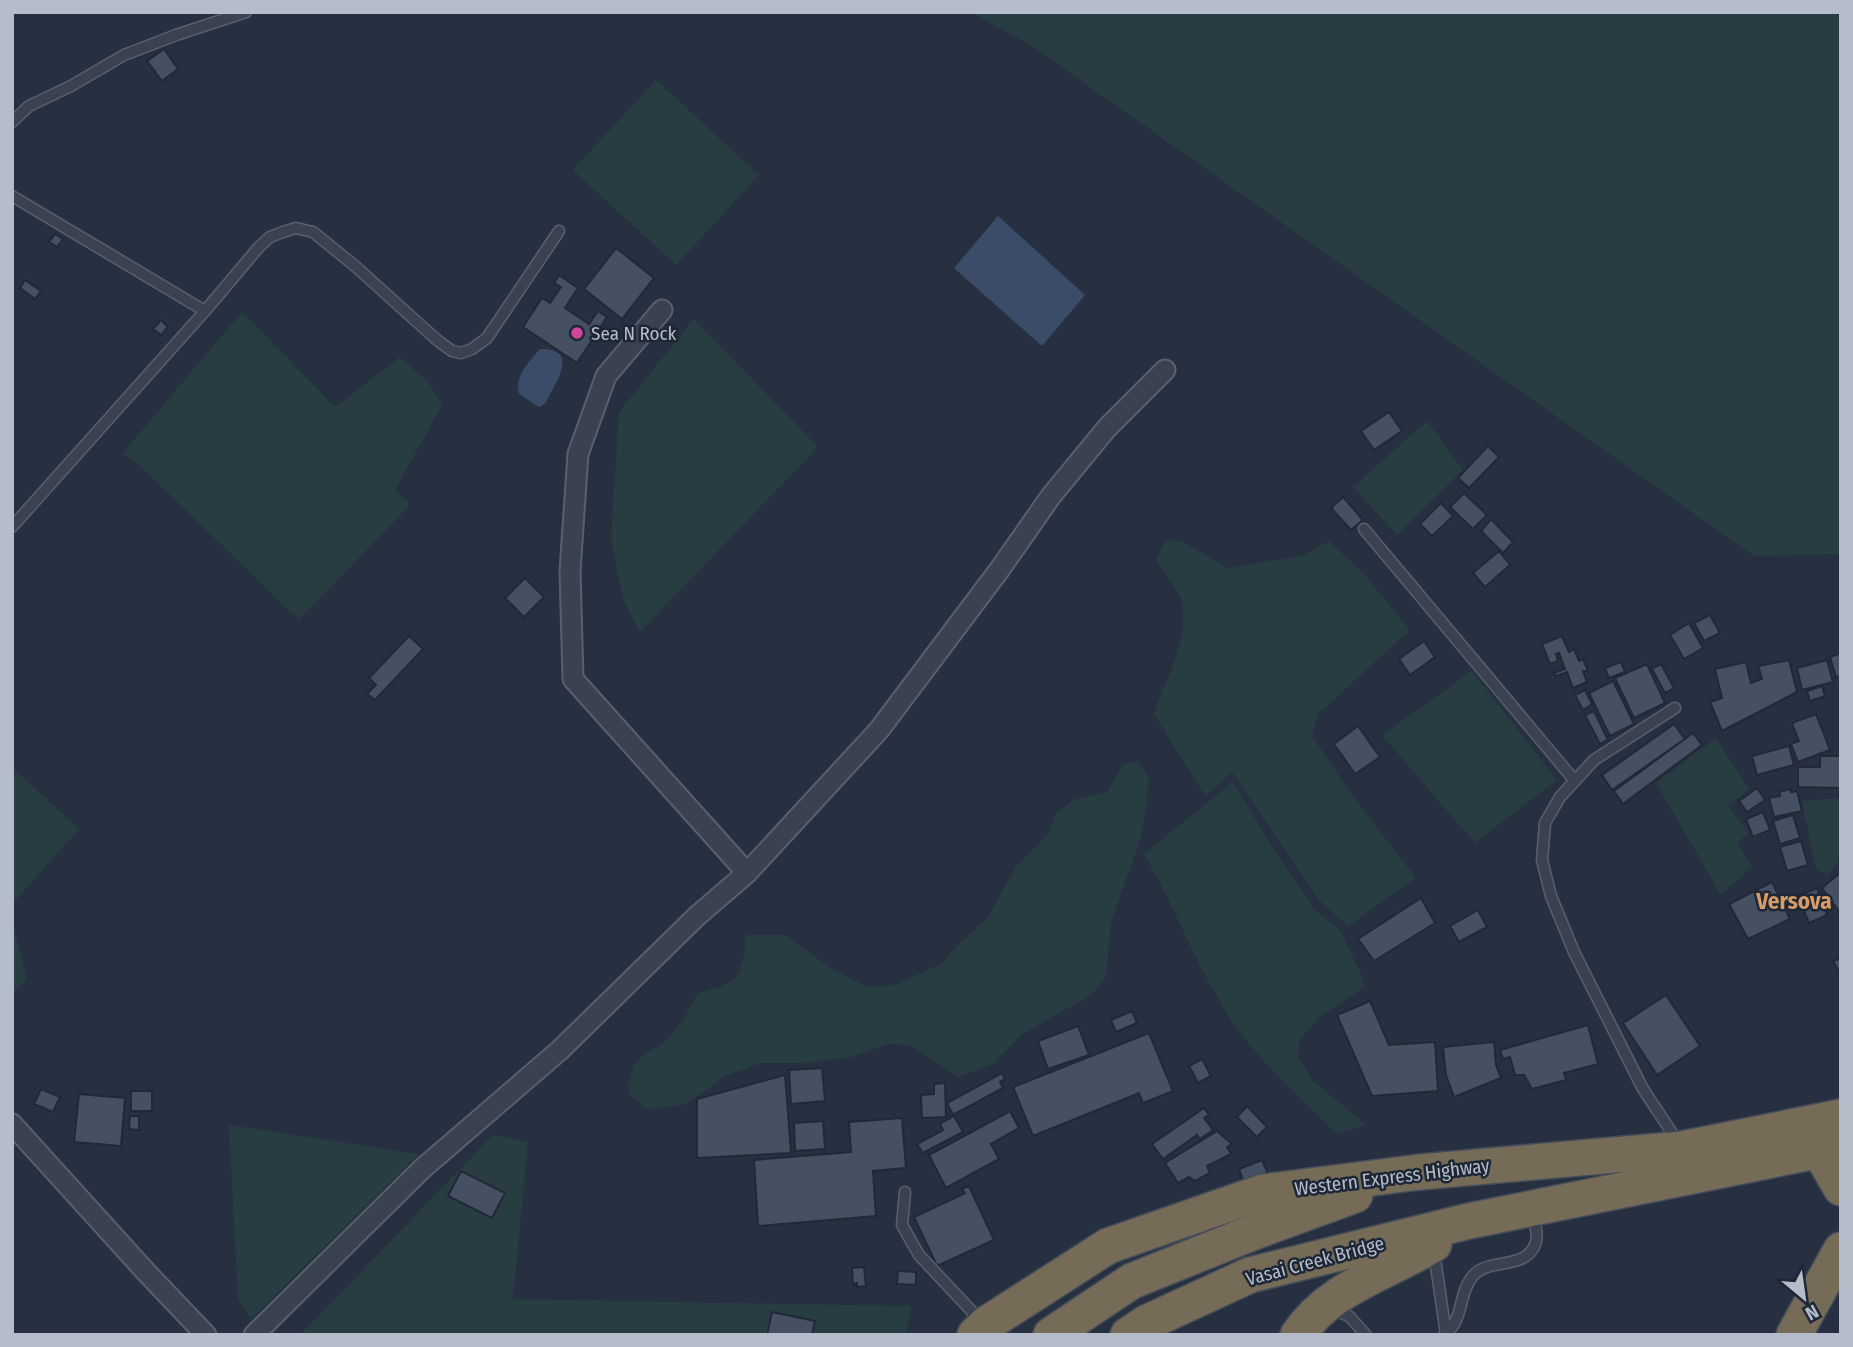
<svg xmlns="http://www.w3.org/2000/svg" width="1853" height="1347" font-family="'Fira Sans Condensed',sans-serif">
  <rect width="100%" height="100%" fill="#263040"/>
  <!-- green -->
  <g fill="#283d41">
    <path d="M 970,12 L 1841,12 L 1841,554 L 1754,556 L 1029,44 Z"/>
    <path d="M 656,80 L 759,175 L 676,265 L 573,170 Z"/>
    <path d="M 242,312 L 335,407 L 400,357 L 429,383 L 442,405 L 395,490 L 410,505 L 299,620 L 136,462 L 122,454 Z"/>
    <path d="M 694,319 L 818,447 L 640,632 L 622,596 L 611,538 L 619,412 Z"/>
    <path d="M 1427,421 L 1463,470 L 1397,535 L 1353,487 Z"/>
    <path d="M 1166,540 L 1183,542 L 1228,568 L 1302,556 L 1329,541 L 1364,574 L 1410,630 L 1318,714 L 1312,736 L 1352,795 L 1416,878 L 1348,926 L 1319,900 L 1232,772 L 1205,796 L 1154,714 C 1165,679 1189,642 1182,603 C 1181,592 1163,571 1156,561 Z"/>
    <path d="M 1472,671 L 1557,780 L 1475,843 L 1382,735 Z"/>
    <path d="M 1716,738 L 1749,789 L 1728,806 L 1749,833 L 1737,843 L 1752,867 L 1721,895 L 1656,783 Z"/>
    <path d="M 1138,761 L 1149,779 L 1145,814 L 1140,840 L 1111,922 L 1106,977 L 1090,996 L 1022,1034 L 993,1064 L 958,1077 L 910,1045 L 889,1044 L 852,1057 L 802,1063 L 762,1063 L 724,1076 L 708,1089 L 683,1105 L 646,1109 L 629,1093 L 628,1083 L 634,1064 L 645,1054 L 663,1044 L 684,1019 L 697,994 C 741,980 741,982 746,935 L 785,935 L 831,968 L 867,987 L 895,985 L 941,964 L 957,946 L 988,917 L 1016,867 L 1049,833 L 1056,813 L 1076,799 L 1107,792 L 1123,765 Z"/>
    <path d="M 13,768 L 79,829 L 12,904 L 12,769 Z"/>
    <path d="M 1233,782 L 1272,847 L 1316,911 L 1340,930 L 1362,976 L 1364,987 L 1322,1015 L 1300,1038 L 1298,1057 L 1312,1080 L 1366,1125 L 1337,1134 C 1302,1099 1263,1065 1234,1024 C 1198,971 1176,909 1144,854 Z"/>
    <path d="M 1836,798 L 1841,800 L 1841,858 L 1828,875 L 1816,869 L 1802,801 Z"/>
    <path d="M 12,918 L 27,980 L 12,994 Z"/>
    <path d="M 229,1125 L 419,1154 L 251,1319 L 238,1299 Z"/>
    <path d="M 493,1135 L 528,1142 L 513,1299 L 911,1306 L 906,1335 L 300,1335 Z"/>
  </g>
  <!-- water -->
  <g fill="#3b4c69">
    <path d="M 998,216 L 1085,295 L 1042,346 L 954,268 Z"/>
    <path d="M 540,349 C 582,348 554,384 546,403 L 539,407 L 519,394 C 515,375 528,363 540,349 Z"/>
  </g>
  <!-- building -->
  <g fill="#455062" stroke="#212937" stroke-width="2">
    <path d="M 164,49 L 178,69 L 162,81 L 147,61 Z"/>
    <path d="M 55,234 L 63,239 L 57,247 L 49,242 Z"/>
    <path d="M 616,248 L 654,278 L 622,319 L 584,289 Z"/>
    <path d="M 559,275 L 578,288 L 565,308 L 589,324 L 598,311 L 607,317 L 577,363 L 523,327 L 542,298 L 550,303 L 561,287 L 554,283 Z"/>
    <path d="M 25,280 L 41,291 L 35,299 L 20,288 Z"/>
    <path d="M 161,320 L 168,327 L 161,335 L 153,329 Z"/>
    <path d="M 1389,412 L 1402,431 L 1374,450 L 1361,431 Z"/>
    <path d="M 1488,446 L 1499,457 L 1469,488 L 1458,478 Z"/>
    <path d="M 1464,493 L 1487,515 L 1473,529 L 1450,507 Z"/>
    <path d="M 1343,497 L 1363,520 L 1351,530 L 1331,508 Z"/>
    <path d="M 1441,503 L 1453,516 L 1432,536 L 1420,524 Z"/>
    <path d="M 1491,519 L 1513,542 L 1503,553 L 1481,531 Z"/>
    <path d="M 1499,551 L 1510,565 L 1485,587 L 1473,573 Z"/>
    <path d="M 525,578 L 544,597 L 524,617 L 505,598 Z"/>
    <path d="M 1710,615 L 1720,633 L 1704,641 L 1694,623 Z"/>
    <path d="M 1689,623 L 1703,648 L 1684,659 L 1670,635 Z"/>
    <path d="M 409,636 L 423,649 L 375,700 L 367,694 L 376,685 L 369,678 Z"/>
    <path d="M 1562,636 L 1569,652 L 1574,649 L 1579,661 L 1583,659 L 1588,671 L 1583,671 L 1587,682 L 1573,688 L 1567,672 L 1556,676 L 1554,673 L 1565,669 L 1559,653 L 1556,654 L 1558,661 L 1550,664 L 1542,644 Z"/>
    <path d="M 1424,641 L 1435,657 L 1410,675 L 1399,659 Z"/>
    <path d="M 1841,653 L 1841,676 L 1836,677 L 1830,657 Z"/>
    <path d="M 1789,660 L 1797,692 L 1722,731 L 1710,702 L 1722,698 L 1715,669 L 1746,662 L 1751,683 L 1762,679 L 1758,666 Z"/>
    <path d="M 1827,660 L 1833,682 L 1802,690 L 1797,668 Z"/>
    <path d="M 1621,662 L 1625,672 L 1609,678 L 1605,668 Z"/>
    <path d="M 1647,664 L 1665,703 L 1634,718 L 1615,678 Z"/>
    <path d="M 1661,664 L 1674,688 L 1665,693 L 1652,669 Z"/>
    <path d="M 1613,681 L 1634,724 L 1610,736 L 1589,693 Z"/>
    <path d="M 1822,686 L 1825,696 L 1810,701 L 1807,691 Z"/>
    <path d="M 1585,690 L 1592,704 L 1583,710 L 1575,695 Z"/>
    <path d="M 1594,711 L 1608,740 L 1600,744 L 1585,715 Z"/>
    <path d="M 1816,714 L 1830,750 L 1798,762 L 1791,744 L 1799,741 L 1792,723 Z"/>
    <path d="M 1674,724 L 1685,739 L 1612,790 L 1602,775 Z"/>
    <path d="M 1358,726 L 1380,757 L 1355,774 L 1334,744 Z"/>
    <path d="M 1693,733 L 1702,745 L 1623,804 L 1614,791 Z"/>
    <path d="M 1789,746 L 1794,765 L 1757,775 L 1752,756 Z"/>
    <path d="M 1820,756 L 1841,756 L 1840,788 L 1798,787 L 1798,767 L 1820,767 Z"/>
    <path d="M 1757,788 L 1765,800 L 1747,812 L 1739,801 Z"/>
    <path d="M 1790,789 L 1791,792 L 1797,791 L 1802,811 L 1774,817 L 1769,798 L 1780,796 L 1779,792 Z"/>
    <path d="M 1763,812 L 1770,830 L 1753,837 L 1746,819 Z"/>
    <path d="M 1793,815 L 1800,838 L 1780,844 L 1773,821 Z"/>
    <path d="M 1801,841 L 1808,865 L 1787,871 L 1780,847 Z"/>
    <path d="M 1841,872 L 1841,914 L 1822,888 Z"/>
    <path d="M 1772,882 L 1790,919 L 1748,939 L 1729,904 Z"/>
    <path d="M 1817,888 L 1827,915 L 1809,923 L 1798,896 Z"/>
    <path d="M 1421,898 L 1435,923 L 1374,961 L 1358,939 Z"/>
    <path d="M 1478,910 L 1487,927 L 1459,942 L 1450,926 Z"/>
    <path d="M 1841,958 L 1841,975 L 1833,961 Z"/>
    <path d="M 1666,995 L 1700,1046 L 1657,1075 L 1623,1023 Z"/>
    <path d="M 1370,1001 L 1389,1045 L 1435,1042 L 1438,1091 L 1372,1096 L 1337,1015 Z"/>
    <path d="M 1132,1011 L 1137,1023 L 1116,1032 L 1111,1020 Z"/>
    <path d="M 1588,1025 L 1598,1064 L 1564,1073 L 1566,1080 L 1532,1089 L 1524,1075 L 1515,1075 L 1510,1057 L 1503,1059 L 1500,1050 Z"/>
    <path d="M 1078,1026 L 1089,1055 L 1048,1069 L 1038,1041 Z"/>
    <path d="M 1149,1033 L 1173,1091 L 1143,1103 L 1139,1093 L 1033,1136 L 1013,1087 Z"/>
    <path d="M 1494,1042 L 1496,1065 L 1501,1078 L 1454,1097 L 1446,1075 L 1443,1047 Z"/>
    <path d="M 1202,1059 L 1211,1076 L 1198,1083 L 1189,1066 Z"/>
    <path d="M 822,1068 L 825,1101 L 791,1104 L 789,1070 Z"/>
    <path d="M 1002,1073 L 1005,1079 L 1000,1082 L 1003,1088 L 953,1115 L 947,1103 Z"/>
    <path d="M 785,1075 L 791,1153 L 697,1158 L 697,1099 Z"/>
    <path d="M 945,1083 L 946,1117 L 922,1118 L 921,1095 L 934,1094 L 934,1084 Z"/>
    <path d="M 41,1089 L 60,1097 L 53,1112 L 34,1104 Z"/>
    <rect x="131" y="1091" width="21" height="20"/>
    <path d="M 79,1094 L 125,1098 L 121,1146 L 74,1142 Z"/>
    <path d="M 1247,1106 L 1267,1127 L 1257,1137 L 1237,1117 Z"/>
    <path d="M 1204,1108 L 1209,1115 L 1204,1118 L 1213,1130 L 1200,1139 L 1197,1135 L 1163,1159 L 1152,1144 Z"/>
    <path d="M 1010,1111 L 1019,1128 L 991,1144 L 999,1159 L 946,1188 L 929,1155 Z"/>
    <path d="M 130,1116 L 139,1116 L 139,1130 L 129,1129 Z"/>
    <path d="M 954,1116 L 963,1132 L 923,1153 L 917,1144 L 943,1130 L 940,1124 Z"/>
    <path d="M 902,1118 L 906,1168 L 873,1171 L 876,1216 L 758,1226 L 754,1160 L 851,1152 L 849,1122 Z"/>
    <path d="M 823,1121 L 825,1149 L 795,1151 L 794,1123 Z"/>
    <path d="M 1217,1131 L 1232,1144 L 1227,1147 L 1231,1154 L 1207,1166 L 1210,1173 L 1195,1181 L 1189,1177 L 1178,1183 L 1165,1163 Z"/>
    <path d="M 1262,1160 L 1270,1179 L 1246,1188 L 1239,1169 Z"/>
    <path d="M 461,1171 L 505,1193 L 492,1218 L 448,1196 Z"/>
    <path d="M 969,1186 L 994,1240 L 937,1266 L 914,1217 L 965,1193 L 962,1189 Z"/>
    <path d="M 864,1267 L 866,1286 L 857,1287 L 857,1283 L 853,1284 L 852,1268 Z"/>
    <path d="M 898,1271 L 916,1272 L 916,1285 L 897,1284 Z"/>
    <path d="M 772,1312 L 815,1321 L 812,1335 L 767,1335 Z"/>
  </g>
  <g fill="none" stroke-linecap="round" stroke-linejoin="round">
    <defs>
      <g id="lane">
        <path d="M 12,122 L 29,106 L 71,86 L 124,55 L 176,35 L 246,12"/>
        <path d="M 12,196 L 205,311"/>
        <path d="M 12,527 L 205,311 L 259,247 L 270,237 L 283,232 L 296,228 L 313,232 L 355,266 L 437,340 L 452,351 L 461,353 L 472,349 L 487,338 L 559,231"/>
        <path d="M 1364,529 L 1575,781"/>
        <path d="M 1675,708 L 1594,760 L 1560,797 L 1545,823 L 1542,860 L 1551,896 L 1574,952 L 1643,1089 L 1678,1142"/>
        <path d="M 905,1192 L 902,1225 L 919,1255 L 980,1320"/>
        <path d="M 1434,1252 L 1446,1334 L 1444,1335"/>
        <path d="M 1330,1309 L 1349,1316 L 1366,1335"/>
        <path d="M 1446,1334 C 1464,1318 1458,1295 1472,1277 C 1488,1256 1527,1272 1536,1242 C 1538,1235 1535,1223 1534,1215"/>
      </g>
      <g id="street">
        <path d="M 662,310 L 606,376 L 578,454 L 570,571 L 573,679 L 747,873"/>
        <path d="M 12,1124 L 146,1272 L 206,1335"/>
        <path d="M 254,1335 L 422,1169 L 560,1050 L 697,916 L 747,873 L 879,730 L 1000,569 L 1051,496 L 1107,428 L 1165,370"/>
      </g>
      <g id="highway">
        <path d="M 1819,1150 L 1841,1188"/>
        <path d="M 975,1335 L 985,1325 L 1108,1246 L 1263,1192 L 1420,1172 L 1682,1149 L 1841,1117"/>
        <path d="M 1051,1335 L 1132,1281 L 1254,1232 L 1355,1195"/>
        <path d="M 1128,1335 L 1146,1323 L 1250,1275 L 1469,1221 L 1841,1146"/>
        <path d="M 1298,1335 C 1330,1287 1387,1273 1434,1244"/>
        <path d="M 1794,1335 L 1841,1250"/>
      </g>
    </defs>
    <!-- lane casing -->
    <use href="#lane" stroke="#58606d" stroke-width="13"/>
    <!-- street casing -->
    <use href="#street" stroke="#58606d" stroke-width="23"/>
    <!-- highway casing -->
    <use href="#highway" stroke="#454d5a" stroke-width="38"/>
    <!-- lane -->
    <use href="#lane" stroke="#3a4250" stroke-width="10"/>
    <!-- street -->
    <use href="#street" stroke="#3a4250" stroke-width="19"/>
    <!-- highway -->
    <use href="#highway" stroke="#766b57" stroke-width="35"/>
  </g>
  <!-- markers -->
  <circle fill="#d1479c" stroke="#1e2735" stroke-width="2.5" cx="577" cy="333" r="7"/>
  <g text-anchor="middle" dominant-baseline="central" stroke-width="5" stroke-linejoin="round" paint-order="stroke">
    <!-- poi labels -->
    <g font-size="19" fill="#b6bdca" stroke="#1e2735" text-anchor="start">
      <text x="591" y="333">Sea N Rock</text>
    </g>
    <!-- street labels -->
    <g font-size="19" fill="#b6bdca" stroke="#1e2735">
      <text transform="translate(1392 1177) rotate(-7)">Western Express Highway</text>
      <text transform="translate(1315 1261) rotate(-15)">Vasai Creek Bridge</text>
    </g>
    <!-- quarter labels -->
    <g font-size="23" font-weight="bold" fill="#d59c67" stroke="#1e2735">
      <text x="1794" y="901">Versova</text>
    </g>
  </g>
  <!-- border -->
  <rect width="1853" height="1347" fill="none" stroke="#b6bdca" stroke-width="28"/>
  <!-- north arrow -->
  <g transform="translate(1804 1298) rotate(151)" stroke="#1e2735" stroke-width="5" paint-order="stroke">
  <path d="M0-5L12 26L0 18L-12 26Z" fill="#b6bdca"/>
  <text y="-10" font-size="19" font-weight="bold" text-anchor="middle" fill="#b6bdca">N</text>
  </g>
</svg>
